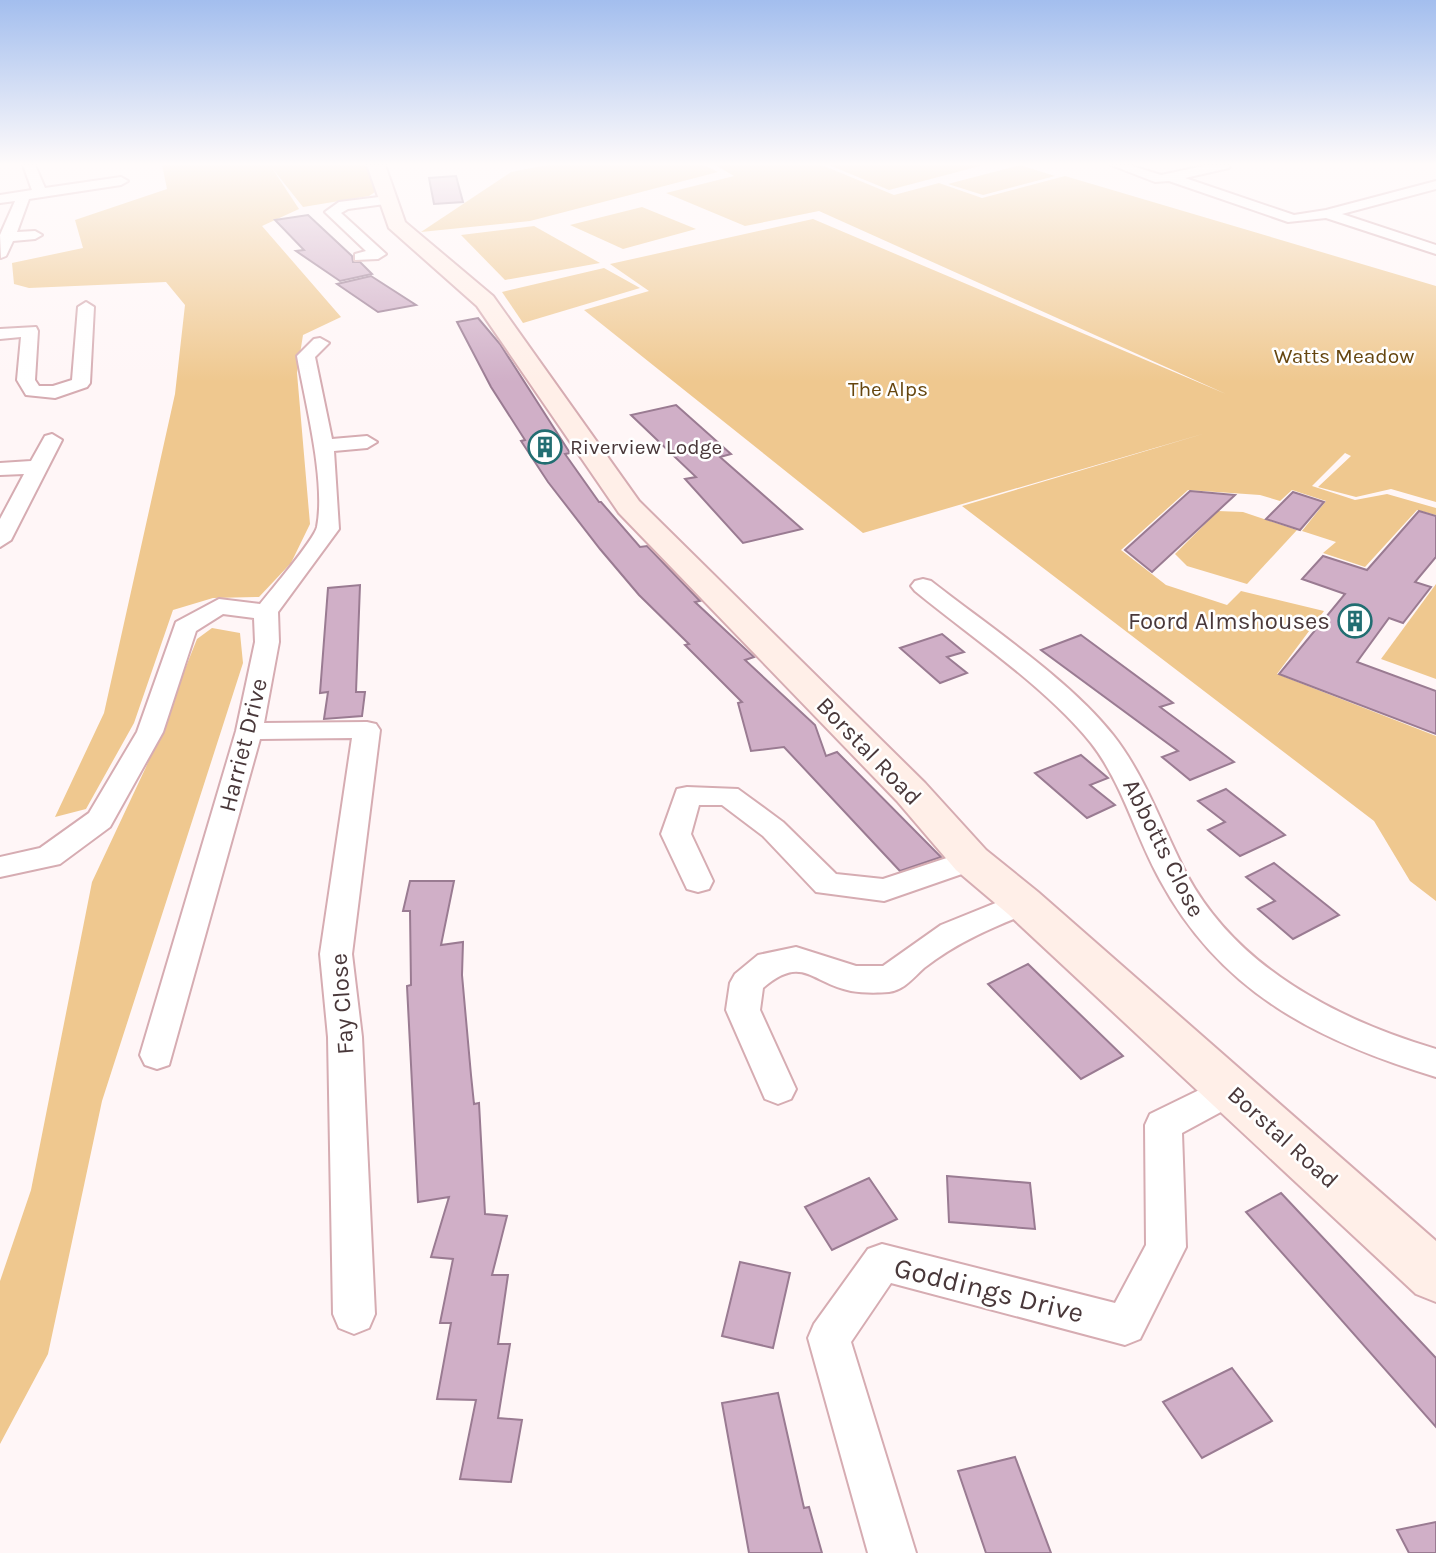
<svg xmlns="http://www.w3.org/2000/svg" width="1436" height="1553" font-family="Karla,sans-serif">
  <rect width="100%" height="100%" fill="#fff6f7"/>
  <!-- green -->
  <g fill="#efc88f">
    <path d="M 162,165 L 372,165 L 375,192 L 369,196 L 303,207 L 272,168 L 299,209 L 262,226 L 341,317 L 303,335 L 297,373 L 310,524 L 291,563 L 259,597 L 213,598 L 173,610 L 134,723 L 86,809 L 55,817 L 104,713 L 175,394 L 185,305 L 166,282 L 29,288 L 14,284 L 12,263 L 83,248 L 75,220 L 167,189 Z"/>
    <path d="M 546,165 L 704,165 L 718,172 L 530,221 L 421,232 L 511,172 Z"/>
    <path d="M 715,165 L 822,165 L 894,195 L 939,183 L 982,198 L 1065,176 L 1436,286 L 1436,502 L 1391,489 L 1356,497 L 1318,487 L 1351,456 L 1345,453 L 1312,486 L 1355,500 L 1387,494 L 1436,508 L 1436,515 L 1417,510 L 1365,567 L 1323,553 L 1336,542 L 1302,531 L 1326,501 L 1292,490 L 1280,501 L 1260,495 L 1188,490 L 1121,550 L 1166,585 L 1227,605 L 1241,591 L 1324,611 L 1277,674 L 1436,736 L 1436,901 L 1410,881 L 1374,821 L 962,506 L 1206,433 L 863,533 L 584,310 L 649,291 L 610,264 L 813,219 L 1226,394 L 819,211 L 745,226 L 666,193 L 734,176 Z"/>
    <path d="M 829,165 L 984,165 L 889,190 Z"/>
    <path d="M 1020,165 L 1055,176 L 983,195 L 948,184 Z"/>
    <path d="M 642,207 L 696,229 L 623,249 L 570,225 Z"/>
    <path d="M 534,226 L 600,263 L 505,280 L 461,235 Z"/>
    <path d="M 604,268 L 640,288 L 523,323 L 502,292 Z"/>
    <path d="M 1218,511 L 1243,512 L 1297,530 L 1247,584 L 1187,566 L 1175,554 Z"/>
    <path d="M 1436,584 L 1436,679 L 1381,659 Z"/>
    <path d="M 212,628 L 240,633 L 243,663 L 102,1101 L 48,1354 L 0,1444 L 0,1281 L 31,1190 L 92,882 L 146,767 L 197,639 Z"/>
  </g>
  <!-- building -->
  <g fill="#d0afc7" stroke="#9a7b92" stroke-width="2">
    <path d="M 456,176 L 463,202 L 434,204 L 429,178 Z"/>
    <path d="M 308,215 L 352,256 L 353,262 L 360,262 L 372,274 L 340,281 L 296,251 L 304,250 L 275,220 Z"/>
    <path d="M 371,276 L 416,305 L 378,312 L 337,284 Z"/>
    <path d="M 478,318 L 500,344 L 570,453 L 565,454 L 599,502 L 601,502 L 640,547 L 647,546 L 700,601 L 695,602 L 754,657 L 745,660 L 815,725 L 826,756 L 837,752 L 941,857 L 900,871 L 784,747 L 751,751 L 738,703 L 742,702 L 685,645 L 689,644 L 639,595 L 600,549 L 548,482 L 521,441 L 525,440 L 491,387 L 457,322 Z"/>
    <path d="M 676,405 L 731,454 L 720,457 L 802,529 L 743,543 L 685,479 L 696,477 L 631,415 Z"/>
    <path d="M 1190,491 L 1235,495 L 1152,572 L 1125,550 Z"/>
    <path d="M 1293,492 L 1324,502 L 1300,530 L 1266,519 Z"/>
    <path d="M 1419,511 L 1436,516 L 1436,557 L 1415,582 L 1431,587 L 1403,623 L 1389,618 L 1357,662 L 1436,691 L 1436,734 L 1279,674 L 1345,594 L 1302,579 L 1323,556 L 1367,570 Z"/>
    <path d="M 360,585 L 356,692 L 365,692 L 362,716 L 324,719 L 328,692 L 320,693 L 328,588 Z"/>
    <path d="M 942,634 L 964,652 L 947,657 L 967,673 L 940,683 L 900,648 Z"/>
    <path d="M 1081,635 L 1173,703 L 1160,707 L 1234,762 L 1190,780 L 1162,757 L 1178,751 L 1041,650 Z"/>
    <path d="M 1081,755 L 1108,778 L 1090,785 L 1115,805 L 1087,818 L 1035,773 Z"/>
    <path d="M 1226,789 L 1285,835 L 1240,856 L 1208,830 L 1225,822 L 1198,801 Z"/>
    <path d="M 1274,863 L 1339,915 L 1293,939 L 1258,909 L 1275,901 L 1246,877 Z"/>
    <path d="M 410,881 L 454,881 L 441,945 L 463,942 L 462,975 L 471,1075 L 474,1104 L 479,1103 L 485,1214 L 507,1216 L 492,1275 L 508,1275 L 498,1344 L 510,1344 L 498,1418 L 522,1420 L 511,1482 L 460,1479 L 476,1400 L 437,1399 L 451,1323 L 440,1323 L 453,1259 L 431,1257 L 449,1197 L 418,1202 L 407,986 L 411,985 L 410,911 L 403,911 Z"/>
    <path d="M 1028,964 L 1123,1056 L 1081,1079 L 988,984 Z"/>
    <path d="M 947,1176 L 1030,1183 L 1035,1229 L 949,1222 Z"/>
    <path d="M 869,1178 L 897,1219 L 832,1250 L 805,1207 Z"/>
    <path d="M 1281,1193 L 1436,1358 L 1436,1427 L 1246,1212 Z"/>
    <path d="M 740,1262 L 790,1273 L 773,1348 L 722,1336 Z"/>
    <path d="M 1232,1368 L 1272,1421 L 1202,1458 L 1163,1402 Z"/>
    <path d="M 778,1393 L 804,1508 L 809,1507 L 822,1553 L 749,1553 L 722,1403 Z"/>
    <path d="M 1015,1457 L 1051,1553 L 986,1553 L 958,1471 Z"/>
    <path d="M 1436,1522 L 1436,1553 L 1409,1553 L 1397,1530 Z"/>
  </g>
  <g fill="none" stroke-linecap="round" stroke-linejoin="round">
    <defs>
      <g id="street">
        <path d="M 23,165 L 35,165 L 45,188 L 121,177 L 128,181 L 121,185 L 29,199 L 17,232 L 35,231 L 42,235 L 35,239 L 13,241 L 6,256 L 1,258 L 0,235 L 15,201 L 0,203 L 0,195 L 32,190 Z"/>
        <path d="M 1111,165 L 1129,165 L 1161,175 L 1208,165 L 1230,165 L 1229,168 L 1185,178 L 1294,215 L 1326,210 L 1436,181 L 1436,189 L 1342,214 L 1436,245 L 1436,254 L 1326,218 L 1288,222 L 1169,181 L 1155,182 Z"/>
        <path d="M 387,196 L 392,197 L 392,203 L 348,209 L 341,213 L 386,254 L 378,259 L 355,260 L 355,254 L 366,251 L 325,212 L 339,202 Z"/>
        <path d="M 86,302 L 94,307 L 90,383 L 87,387 L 55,398 L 26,395 L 17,380 L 21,337 L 0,339 L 0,329 L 36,327 L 38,331 L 35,380 L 39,386 L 53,386 L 72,380 L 78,307 Z"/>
        <path d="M 320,338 L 329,343 L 315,357 L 332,439 L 367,436 L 377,442 L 367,448 L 334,451 L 339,529 L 278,612 L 279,642 L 264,723 L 367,722 L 376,724 L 380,730 L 352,954 L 362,1037 L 375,1314 L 369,1328 L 354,1334 L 339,1328 L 333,1314 L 328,1037 L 320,954 L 352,738 L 260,739 L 169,1065 L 157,1069 L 145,1065 L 140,1055 L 236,731 L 255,642 L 254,618 L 223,614 L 196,631 L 163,732 L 110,827 L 60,864 L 0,877 L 0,857 L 40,848 L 89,813 L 137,732 L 176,622 L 219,599 L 260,604 C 271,590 314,540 317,527 C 326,481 305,402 297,356 L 314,339 Z"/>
        <path d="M 52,434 L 62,440 L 11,540 L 0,547 L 0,519 L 24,474 L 0,475 L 0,463 L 31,461 L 45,436 Z"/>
        <path d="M 923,579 L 931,581 C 987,625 1070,680 1113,735 C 1146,777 1162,827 1187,875 C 1237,968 1338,1020 1436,1049 L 1436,1077 C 1318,1041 1221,993 1160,880 C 1135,835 1123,784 1091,743 C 1046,687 971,637 915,591 L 911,586 L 915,581 Z"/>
        <path d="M 687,787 L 738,789 L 783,822 L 836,874 L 883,879 L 971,850 L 982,853 L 986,860 L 982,867 L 884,901 L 816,892 L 763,836 L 722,805 L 699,805 L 691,834 L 713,881 L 709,889 L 698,892 L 687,889 L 661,834 L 677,789 Z"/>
        <path d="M 1023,892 L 1034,895 L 1039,903 L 1034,911 C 995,926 957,942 924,968 C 913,978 904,990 889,992 C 878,993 862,993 851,991 C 811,983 803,954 763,988 L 760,1010 L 796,1089 L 791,1099 L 778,1104 L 765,1099 L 726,1010 L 730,983 L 735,974 L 758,955 L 796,947 L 856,966 L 883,966 L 941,925 Z"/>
        <path d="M 1230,1075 L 1243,1080 L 1248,1090 L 1243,1100 L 1182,1133 L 1186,1247 L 1140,1339 L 1125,1345 L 891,1283 L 851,1342 L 916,1553 L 868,1553 L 808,1338 L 814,1324 L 868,1249 L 882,1244 L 1115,1303 L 1146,1245 L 1145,1125 L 1150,1114 Z"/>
      </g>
      <path id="secondary" d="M 367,165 L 385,165 L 405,222 L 493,296 L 639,501 L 925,783 L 986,850 L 1038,892 L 1436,1241 L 1436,1302 L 1416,1294 L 1008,914 L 956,870 L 897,801 L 619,513 L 477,306 L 389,228 Z"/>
    </defs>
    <!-- street casing -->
    <use href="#street" stroke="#d6acb2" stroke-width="4"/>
    <!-- secondary casing -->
    <use href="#secondary" stroke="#d6acb2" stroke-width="4"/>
    <!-- street -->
    <use href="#street" fill="#fff" fill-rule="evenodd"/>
    <!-- secondary -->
    <use href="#secondary" fill="#ffefe8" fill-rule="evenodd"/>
  </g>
  <!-- sky -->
  <linearGradient id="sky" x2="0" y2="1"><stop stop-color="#a3beee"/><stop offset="0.43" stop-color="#fffbfb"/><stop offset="1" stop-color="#fffbfb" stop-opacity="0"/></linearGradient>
  <rect width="1436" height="382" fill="url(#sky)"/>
  <!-- icons -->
  <defs>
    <symbol id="building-ring" viewBox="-11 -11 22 22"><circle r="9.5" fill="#fff" stroke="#226e72" stroke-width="1.5"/><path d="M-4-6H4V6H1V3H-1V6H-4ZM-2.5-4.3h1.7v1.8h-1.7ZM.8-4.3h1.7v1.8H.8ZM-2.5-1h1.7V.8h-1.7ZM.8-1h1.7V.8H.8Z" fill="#226e72"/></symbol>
  </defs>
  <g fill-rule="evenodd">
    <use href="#building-ring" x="526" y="428" width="38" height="38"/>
    <use href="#building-ring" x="1336" y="602" width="38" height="38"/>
  </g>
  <g text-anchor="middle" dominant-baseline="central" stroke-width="5" stroke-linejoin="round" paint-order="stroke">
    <!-- far-park labels -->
    <g font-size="21" fill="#66460f" stroke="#fff">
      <text x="1344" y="356">Watts Meadow</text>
      <text x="888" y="389">The Alps</text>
    </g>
    <!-- far-poi labels -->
    <g font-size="21" fill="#49383a" stroke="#fff" text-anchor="start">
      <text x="570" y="447">Riverview Lodge</text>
    </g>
    <!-- poi labels -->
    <g font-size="24" fill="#49383a" stroke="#fff" text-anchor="end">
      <text x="1330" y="621">Foord Almshouses</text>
    </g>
    <!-- street labels -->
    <g font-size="24" fill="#49383a" stroke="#fff">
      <text transform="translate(243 745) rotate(-76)">Harriet Drive</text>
      <text transform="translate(869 751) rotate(46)">Borstal Road</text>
      <text transform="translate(1164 848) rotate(63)">Abbotts Close</text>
      <text transform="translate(342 1004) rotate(-94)">Fay Close</text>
      <text transform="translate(1283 1137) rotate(42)">Borstal Road</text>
    </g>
    <!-- near-street labels -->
    <g font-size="28" fill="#49383a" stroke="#fff">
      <text transform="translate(989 1290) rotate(14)">Goddings Drive</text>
    </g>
  </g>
</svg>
